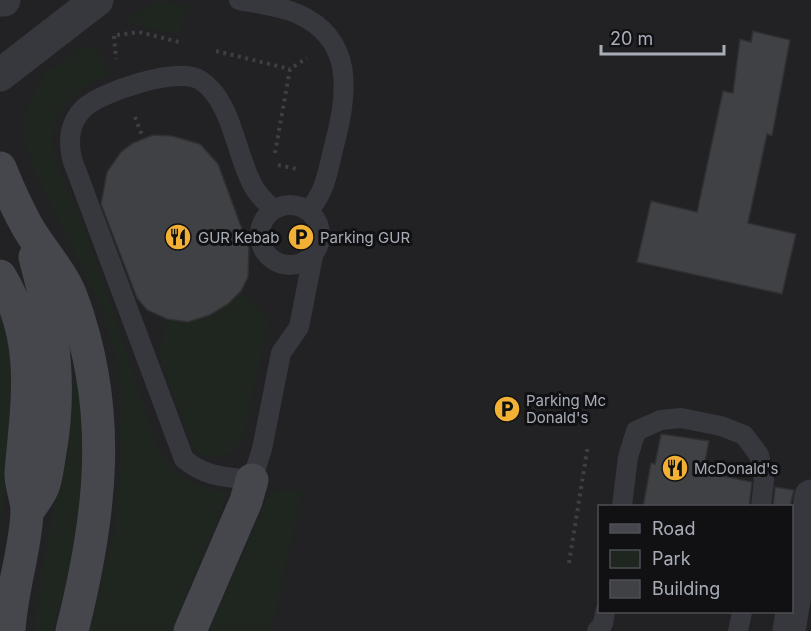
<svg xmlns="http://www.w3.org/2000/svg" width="811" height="631" font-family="Inter,sans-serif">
  <rect width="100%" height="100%" fill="#161618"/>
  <!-- built -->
  <path fill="#222225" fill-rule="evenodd" d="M 0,0 L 811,0 L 811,631 L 0,631 ZM 600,506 L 792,506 L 792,612 L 600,612 Z"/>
  <!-- green -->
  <g fill="#1e261f">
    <path d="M 159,0 L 186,7 L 180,35 L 124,22 Z"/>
    <path d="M 86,46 C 102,49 104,61 109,74 C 83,87 57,101 53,133 C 49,162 69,189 79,215 C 109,292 133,373 159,452 C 181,481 193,486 228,492 L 172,631 L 89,631 L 114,532 L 121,462 L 118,363 L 99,303 L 34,170 L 25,142 L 24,121 L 34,93 L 45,73 Z"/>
    <path d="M 241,291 L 269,319 L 244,436 L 230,454 L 216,458 L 200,455 L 192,446 L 159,354 L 167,319 C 200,323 218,315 241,291 Z"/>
    <path d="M 0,306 L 11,358 L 13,421 L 0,539 Z"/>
    <path d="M 82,379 C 94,460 78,554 52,631 L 34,631 C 42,546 67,464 73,380 Z"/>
    <path d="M 303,489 L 271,631 L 209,631 L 269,492 Z"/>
  </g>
  <!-- building -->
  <g fill="#404145" stroke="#303034" stroke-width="1.5">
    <path d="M 753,31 L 790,40 L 772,136 L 767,134 L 748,223 L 796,234 L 782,294 L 637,262 L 651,201 L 697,212 L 723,91 L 733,93 L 740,39 L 751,42 Z"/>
    <path d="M 153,135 L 172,136 L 200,144 L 218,164 L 249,248 L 248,277 L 241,291 L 228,304 L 210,315 L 188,322 L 167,319 L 147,310 L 137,298 L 101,204 L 107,172 L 121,152 L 133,143 Z"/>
    <path d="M 661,434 L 709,441 L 703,472 L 752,482 L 749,507 L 643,507 L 651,463 L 655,464 Z"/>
    <path d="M 775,487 L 794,490 L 790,507 L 773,507 Z"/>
  </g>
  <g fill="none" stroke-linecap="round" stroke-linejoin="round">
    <!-- path -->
    <g stroke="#3d3f44" stroke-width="4" stroke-dasharray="3 4.5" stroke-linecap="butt">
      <path d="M 117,35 L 139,32 L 183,43"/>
      <path d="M 114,36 L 116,59"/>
      <path d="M 216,51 L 290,69"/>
      <path d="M 135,117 L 143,138"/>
      <path d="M 275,153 L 290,69 L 307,58"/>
      <path d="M 278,165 L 297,169"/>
      <path d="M 569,563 L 588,445"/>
    </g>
    <!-- lane -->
    <g stroke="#37383d" stroke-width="20">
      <path d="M 239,0 C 257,4 281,6 298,14 C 354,39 348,93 335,142 C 328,168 327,190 309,210"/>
      <circle cx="290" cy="235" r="30"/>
      <path d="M 273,210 C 267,203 260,197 255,189 C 236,159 233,100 200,80 C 178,66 101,92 84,108 C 69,123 68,140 72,159 L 184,459 C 205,477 226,477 252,480 L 262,449 L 281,353 L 299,327 L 313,256"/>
      <path d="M 622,506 L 628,457 L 636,431 L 661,420 L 681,418 L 721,426 L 744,435 L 759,455 L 764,480 L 761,506"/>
      <path d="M 597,631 L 603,624 L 605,612"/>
      <path d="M 738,631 L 742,612"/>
    </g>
    <!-- street -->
    <g stroke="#37383d" stroke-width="33">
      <path d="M 0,0 L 4,0"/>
      <path d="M 0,75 L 97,0"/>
      <path d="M 789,631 L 811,496"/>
    </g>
    <!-- secondary -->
    <g stroke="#45474d" stroke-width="33">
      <path d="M 0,168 C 8,188 17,208 27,226 C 40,249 61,271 71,296 C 114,410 101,516 72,631"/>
      <path d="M 0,276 C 39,340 27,402 21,472 C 20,486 28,500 27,513 C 25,552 11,591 9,631"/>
      <path d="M 27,512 C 33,503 41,494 44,484 C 47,474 48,463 50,452 C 62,385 53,322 35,257"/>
      <path d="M 190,631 L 246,501 L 252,480"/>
    </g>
  </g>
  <!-- icons -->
  <defs>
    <symbol id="restaurant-disc" viewBox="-11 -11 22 22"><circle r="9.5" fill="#f2b134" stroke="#111113"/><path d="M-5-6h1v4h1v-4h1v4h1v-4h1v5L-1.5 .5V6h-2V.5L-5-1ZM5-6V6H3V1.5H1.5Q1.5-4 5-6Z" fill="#111"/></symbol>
    <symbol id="parking-disc" viewBox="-11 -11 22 22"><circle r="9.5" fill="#f2b134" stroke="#111113"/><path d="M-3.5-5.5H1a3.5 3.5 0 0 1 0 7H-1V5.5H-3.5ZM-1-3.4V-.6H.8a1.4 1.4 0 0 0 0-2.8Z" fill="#111"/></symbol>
  </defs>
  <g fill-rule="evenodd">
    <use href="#restaurant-disc" x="163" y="222" width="30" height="30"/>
    <use href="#parking-disc" x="286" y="222" width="30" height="30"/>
    <use href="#parking-disc" x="492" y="394" width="30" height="30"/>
    <use href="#restaurant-disc" x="660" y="453" width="30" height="30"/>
  </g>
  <g text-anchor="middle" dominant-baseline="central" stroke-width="6" stroke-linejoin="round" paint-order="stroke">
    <!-- poi labels -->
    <g font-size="15" fill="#a8adb8" stroke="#111113" text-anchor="start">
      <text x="198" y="237">GUR Kebab</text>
      <text x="320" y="237">Parking GUR</text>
      <text x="526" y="400">Parking Mc<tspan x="526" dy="17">Donald's</tspan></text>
      <text x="694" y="468">McDonald's</text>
    </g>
  </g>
  <!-- legend -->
  <rect x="598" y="505" width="195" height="108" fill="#111113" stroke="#4d4f55" stroke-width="1.5"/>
  <rect x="610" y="524" width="30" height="9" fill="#45474d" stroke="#4d4f55" stroke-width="1.5"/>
  <text x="652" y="535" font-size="18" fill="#a8adb8">Road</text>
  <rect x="610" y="550" width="30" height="18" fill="#1e261f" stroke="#4d4f55" stroke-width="1.5"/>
  <text x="652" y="565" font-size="18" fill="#a8adb8">Park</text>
  <rect x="610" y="580" width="30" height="18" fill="#404145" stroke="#4d4f55" stroke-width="1.5"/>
  <text x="652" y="595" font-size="18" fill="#a8adb8">Building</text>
  <!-- scale -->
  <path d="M601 45v9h123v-9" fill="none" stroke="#a8adb8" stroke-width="3"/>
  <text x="610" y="45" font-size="18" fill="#a8adb8" stroke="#111113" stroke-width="4.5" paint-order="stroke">20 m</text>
</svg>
